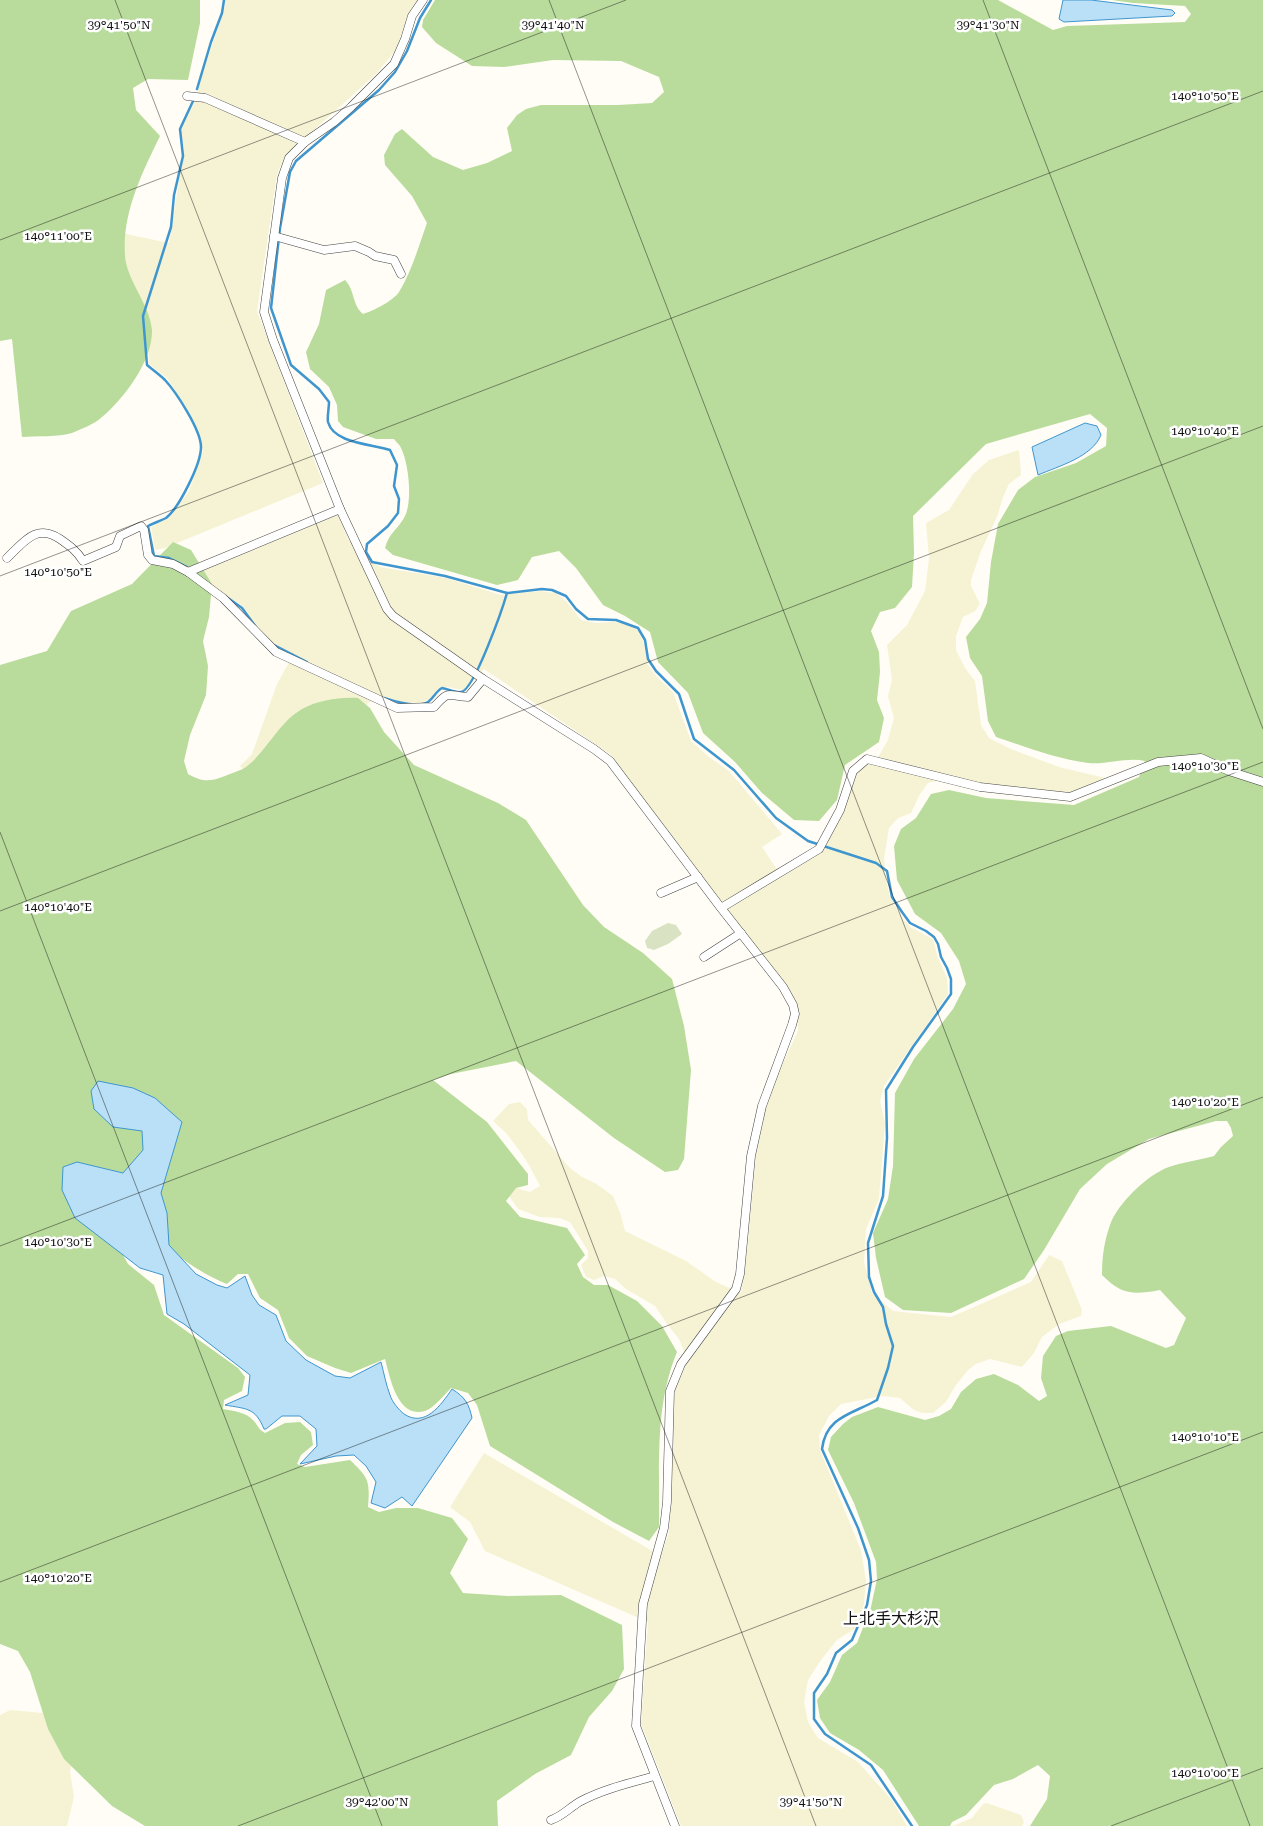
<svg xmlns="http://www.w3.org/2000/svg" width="1263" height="1826" font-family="'Roboto Serif','Noto Sans JP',serif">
  <rect width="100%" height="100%" fill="#fffdf5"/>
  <!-- farmland -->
  <g fill="#f6f3d4">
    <path d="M 225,0 L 418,0 L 412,7 L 395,51 L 376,74 L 285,156 L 277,175 L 257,311 L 323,483 L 165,548 L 155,550 L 151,527 L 170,517 L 189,491 L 203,451 L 199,433 L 190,414 L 167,378 L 149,364 L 146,315 L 102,229 L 169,243 L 184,149 L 181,129 L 196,99 L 200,81 L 225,7 Z"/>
    <path d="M 1019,450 L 1021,475 L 1009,484 L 1003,497 L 997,517 L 981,551 L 971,580 L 971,586 L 980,604 L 975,611 L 963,617 L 956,636 L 956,650 L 965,668 L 975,681 L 981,725 L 989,738 L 1011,749 L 1059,767 L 1105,778 L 1071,794 L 995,786 L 948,778 L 928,783 L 920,794 L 911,813 L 898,818 L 889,828 L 884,859 L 886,880 L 890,897 L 903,919 L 910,927 L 933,939 L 938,958 L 947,978 L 948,994 L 884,1086 L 880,1101 L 885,1123 L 879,1199 L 866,1229 L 864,1262 L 872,1293 L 893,1311 L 951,1317 L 1031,1282 L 1049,1255 L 1062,1261 L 1082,1310 L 1081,1316 L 1059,1324 L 1042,1337 L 1034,1353 L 1022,1367 L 990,1359 L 976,1364 L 968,1370 L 956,1385 L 946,1402 L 933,1413 L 922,1413 L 914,1410 L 900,1398 L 882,1396 L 841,1404 L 829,1416 L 819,1435 L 820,1450 L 861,1550 L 866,1580 L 864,1604 L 856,1628 L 837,1640 L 821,1660 L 808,1680 L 804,1702 L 808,1722 L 818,1738 L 858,1762 L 891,1799 L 907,1826 L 681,1826 L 641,1724 L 648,1622 L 485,1551 L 470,1522 L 450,1507 L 484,1453 L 661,1556 L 669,1532 L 671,1425 L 675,1390 L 688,1361 L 679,1339 L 667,1324 L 655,1306 L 626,1289 L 615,1279 L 604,1276 L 594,1280 L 586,1277 L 581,1265 L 588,1258 L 588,1251 L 570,1222 L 559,1218 L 540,1217 L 518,1209 L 507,1193 L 516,1188 L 530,1192 L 540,1186 L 529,1165 L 519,1150 L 506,1133 L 493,1121 L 509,1104 L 520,1102 L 527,1109 L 528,1120 L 570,1168 L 582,1177 L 595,1183 L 613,1196 L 621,1215 L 625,1231 L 686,1261 L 716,1282 L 741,1293 L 747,1252 L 756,1155 L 769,1093 L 798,1031 L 798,1011 L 791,995 L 610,754 L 484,669 L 463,690 L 448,687 L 438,689 L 429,699 L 421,703 L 402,702 L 378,696 L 364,706 L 277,808 L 240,766 L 252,754 L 277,684 L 293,655 L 268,643 L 240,604 L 211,587 L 198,572 L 338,515 L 348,539 L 367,559 L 380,567 L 446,578 L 501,595 L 540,591 L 556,593 L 567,602 L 581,620 L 596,623 L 613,622 L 630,624 L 638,631 L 643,641 L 648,665 L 657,677 L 673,692 L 691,741 L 709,757 L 729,771 L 782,834 L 762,847 L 776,868 L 787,873 L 822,851 L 843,810 L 857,771 L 878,757 L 888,740 L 894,718 L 888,696 L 892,680 L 887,645 L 907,625 L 925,591 L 929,559 L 926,523 L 949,510 L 973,474 L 989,460 Z"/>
    <path d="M 10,1710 L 43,1713 L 73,1758 L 70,1771 L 74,1797 L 67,1826 L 0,1826 L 0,1715 Z"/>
    <path d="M 987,1803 L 1021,1815 L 1024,1822 L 1022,1826 L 953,1826 L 972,1818 L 983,1804 Z"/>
  </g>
  <!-- forest -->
  <g fill="#b9dc9c">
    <path d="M 0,0 L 200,0 L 200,23 L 188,80 L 148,79 L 133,88 L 136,110 L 160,136 C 142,173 122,213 125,255 C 126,280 150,304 152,330 C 153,360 124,399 102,417 C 95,424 81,429 72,433 C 59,437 36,436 22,437 L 12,339 L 0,341 Z"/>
    <path d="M 435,0 L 998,0 L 1053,30 L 1067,26 L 1185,22 L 1191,14 L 1185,6 L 1133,3 L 1112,0 L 1263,0 L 1263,1826 L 1030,1826 L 1047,1799 L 1050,1776 L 1038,1765 L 1013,1779 L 994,1785 L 966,1815 L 952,1822 L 950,1826 L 919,1826 L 883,1770 L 859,1750 L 830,1733 L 820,1718 L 817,1700 L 830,1682 L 842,1655 L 857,1643 L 871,1607 L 877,1579 L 876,1562 L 854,1503 L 828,1450 L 831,1437 L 843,1424 L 852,1417 L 878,1407 L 925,1420 L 939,1416 L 951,1409 L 961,1392 L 976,1379 L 994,1374 L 1018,1385 L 1039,1401 L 1047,1396 L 1041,1378 L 1043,1356 L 1056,1336 L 1068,1331 L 1111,1326 L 1166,1348 L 1174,1345 L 1186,1318 L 1160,1290 C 1133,1295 1122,1295 1102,1275 C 1102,1258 1104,1242 1110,1225 C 1117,1204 1148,1174 1169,1167 C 1183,1162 1199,1160 1214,1156 L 1221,1147 L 1233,1136 L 1231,1128 L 1227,1121 L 1216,1121 L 1149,1139 L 1107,1164 L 1080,1189 L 1044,1250 L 1024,1279 L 951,1313 L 903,1310 L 885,1297 L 876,1258 L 873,1233 L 888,1199 L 893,1166 L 895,1093 L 914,1059 L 953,1009 L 966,984 L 959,961 L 941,933 L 915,914 L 897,880 L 894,846 L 901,829 L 916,818 L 931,794 L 949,790 L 986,798 L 1074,805 L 1139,777 L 1145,761 C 1127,757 1107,765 1088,763 C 1056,759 1026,747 996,737 L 988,721 L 982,676 L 970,658 L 966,637 L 980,619 L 987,603 L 991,562 L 998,524 L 1018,490 L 1035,477 L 1076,463 L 1106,446 L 1107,428 L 1090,414 L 986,444 L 913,516 L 914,553 L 912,587 L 895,608 L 880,612 L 871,631 L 879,652 L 880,672 L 877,700 L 884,718 L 879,742 L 845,765 L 837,800 L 819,821 L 794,820 L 762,793 L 735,762 L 703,733 L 688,693 L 658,662 L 650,632 L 625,616 L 603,605 L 576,568 L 559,551 L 532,557 L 518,580 L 497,585 L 393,555 L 385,548 C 389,533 397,530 404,518 C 413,503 409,464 401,448 C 400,445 396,442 394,439 L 376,439 L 343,427 L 338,421 L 337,405 L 329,387 L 310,369 L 306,352 L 319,324 L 326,290 L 345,280 C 355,290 352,305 363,314 C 373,311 393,301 399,292 C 412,271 419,245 427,223 L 412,196 L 385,165 L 384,155 L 395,134 L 402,129 L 433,157 L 463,170 L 487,163 L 512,151 L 507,128 L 517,115 L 526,109 L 541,105 L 618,105 L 652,103 L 664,92 L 659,77 L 621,61 L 553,60 L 504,67 L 472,66 L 436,43 L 422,27 L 423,20 Z"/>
    <path d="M 173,542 L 191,550 L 212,584 L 209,617 L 203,641 L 208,666 L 206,695 L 190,735 L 184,761 L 188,774 C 202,782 210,782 225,776 C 231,773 240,771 246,767 C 267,751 278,723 302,709 C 319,700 339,697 358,698 L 370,708 L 384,732 L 414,765 L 498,803 L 526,820 L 583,905 L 604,927 L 643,953 L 672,979 L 684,1026 L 691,1070 L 684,1159 L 678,1170 L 665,1172 L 614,1138 L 516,1061 L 451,1074 L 433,1080 L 487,1122 L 528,1174 L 528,1185 L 516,1188 L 506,1201 L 520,1217 L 567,1228 L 585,1255 L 577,1264 L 583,1277 L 594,1285 L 608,1285 L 637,1301 L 662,1326 L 677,1352 C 654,1407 660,1469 659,1527 L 649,1541 L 613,1522 L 490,1446 L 477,1405 L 468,1393 L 451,1388 C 444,1395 434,1408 425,1411 C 397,1419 390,1377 385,1359 L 351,1373 L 335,1368 L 307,1356 L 289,1338 L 278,1310 L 260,1298 L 248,1274 L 238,1274 L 227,1284 C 194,1271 167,1247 140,1226 L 112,1235 L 128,1264 L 154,1285 L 164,1315 L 238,1368 L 245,1377 L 242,1391 L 224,1400 L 223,1409 C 234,1411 246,1412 254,1421 C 258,1426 259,1430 265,1433 L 285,1423 L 300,1422 L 311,1432 L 313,1445 L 301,1455 L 297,1464 L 305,1467 L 350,1460 C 369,1478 370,1481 368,1507 L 379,1512 L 396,1508 L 418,1508 L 452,1518 L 468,1539 L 450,1573 L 463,1593 L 508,1596 L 561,1595 L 622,1625 L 624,1669 L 612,1691 L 589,1717 L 571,1755 L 535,1774 L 497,1801 L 498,1826 L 145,1826 L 112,1806 L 64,1759 L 48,1729 L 30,1672 L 18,1651 L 0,1644 L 0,665 L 47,651 L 71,611 L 132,584 Z"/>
  </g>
  <!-- cemetery -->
  <path fill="#d9e3c4" d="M 668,923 L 676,925 L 682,934 L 668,944 L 654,950 L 647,948 L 645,941 L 652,931 Z"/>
  <!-- water -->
  <g fill="#b9e0f7" stroke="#3f96cf">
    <path d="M 1063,0 L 1091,0 L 1172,10 L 1175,13 L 1172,16 L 1064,22 L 1059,19 Z"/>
    <path d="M 1085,423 L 1097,426 L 1101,435 C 1092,457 1059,466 1038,475 L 1032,447 Z"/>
    <path d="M 98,1081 L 133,1088 L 155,1098 L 182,1122 L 161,1193 L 167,1213 L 169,1245 L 196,1274 L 217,1285 L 227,1288 L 245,1276 L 252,1295 L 259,1305 L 276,1315 L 286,1341 L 306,1360 L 335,1376 L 350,1378 L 381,1362 C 384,1373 386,1385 390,1395 C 392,1402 399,1410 404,1414 C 425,1428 441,1405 452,1389 C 465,1397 469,1404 472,1418 L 412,1506 L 402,1497 L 385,1508 L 371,1503 L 376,1482 L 366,1466 L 354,1455 L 336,1456 L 300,1464 L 317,1446 L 316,1429 L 300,1416 L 282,1416 L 266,1429 L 264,1429 C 255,1407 246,1409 225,1405 L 248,1395 L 250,1375 L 184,1324 L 167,1314 L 163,1275 L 140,1268 L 75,1218 L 62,1190 L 63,1167 L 77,1162 L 123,1173 L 143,1150 L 142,1131 L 113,1127 L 94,1109 L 91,1091 Z"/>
  </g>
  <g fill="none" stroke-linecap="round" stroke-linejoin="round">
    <!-- stream -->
    <g stroke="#3f96cf" stroke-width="2.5">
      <path d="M 431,0 L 420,18 L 407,51 L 395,72 L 379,90 L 296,161 L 290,172 L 280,228 L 271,308 L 291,365 L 319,389 L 329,402 C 329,409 327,416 328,422 C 334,444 373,444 390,450 L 397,465 L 394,486 L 399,499 L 398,513 L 388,526 L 367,544 L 366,552 L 372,562 L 445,576 L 507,593 L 542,589 L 552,590 L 566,596 L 576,609 L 588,619 L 616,620 L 638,628 L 645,640 L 648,659 L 656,671 L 679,694 L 694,739 L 734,770 L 776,818 L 808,841 L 876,863 L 887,871 L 892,897 L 902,912 L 910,923 L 926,931 L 934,937 L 938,944 L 941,957 L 947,968 L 951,979 L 951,994 L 913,1047 L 886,1090 L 887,1138 L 883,1196 L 868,1243 L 869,1277 L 874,1292 L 883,1307 L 886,1324 L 893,1346 L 888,1368 L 877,1400 C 853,1414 826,1416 822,1449 L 858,1528 L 869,1560 L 871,1581 L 867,1605 L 852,1640 L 836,1653 L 827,1674 L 814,1693 L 814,1719 L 825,1734 L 871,1765 L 912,1826"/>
      <path d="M 197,89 L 211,42 L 222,13 L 224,0"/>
      <path d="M 187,567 L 169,558 L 154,556 L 148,526 C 154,523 160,521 166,518 C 179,508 201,464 201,447 C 201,430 176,392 165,380 C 160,375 153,370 147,365 L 143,316 L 171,227 L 174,195 L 183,156 L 180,129 L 194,99"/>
      <path d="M 228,598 L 242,608 L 256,627"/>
      <path d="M 274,645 L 307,662"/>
      <path d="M 384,698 C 396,702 416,708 428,702 C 434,698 436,691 442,688 C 448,689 456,693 461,692 C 474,691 503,607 507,593"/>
    </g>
    <defs>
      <g id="street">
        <path d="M 423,0 L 412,16 L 405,39 L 394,64 L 351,107 L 334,122 L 305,142 L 289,158 L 282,178 L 264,312 L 273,340 L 340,509 L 387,609 L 393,616 L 483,679 L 594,749 L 610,761 L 721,908 L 783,987 L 793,1005 L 795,1014 L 792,1025 L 762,1106 L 751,1156 L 740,1274 L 736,1289 L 681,1364 L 670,1391 L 667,1502 L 664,1528 L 643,1604 L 636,1726 L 675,1826"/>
        <path d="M 187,96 L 205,98 L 305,142"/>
        <path d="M 274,236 L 324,250 L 355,246 L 369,252 L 375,256 L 394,260 L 401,274"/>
        <path d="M 7,558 C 24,542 36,523 60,539 C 70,546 77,551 83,561 L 116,547 L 120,536 L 141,526 L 144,530 L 148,555 L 152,560 L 173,564 L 188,572 L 340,509"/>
        <path d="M 188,572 L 223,598 L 276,652 L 397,708 L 434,707 C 450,689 447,696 468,697 L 483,679"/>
        <path d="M 661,893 L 698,877"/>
        <path d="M 721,908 L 819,849 L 840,810 L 853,771 L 867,759 L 980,787 L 1070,797 L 1158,762 L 1201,758 L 1229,771 L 1263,782"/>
        <path d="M 704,957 L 741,933"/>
        <path d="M 551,1820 C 563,1816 570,1807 581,1801 C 604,1789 630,1783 655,1776"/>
      </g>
    </defs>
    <!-- street casing -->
    <use href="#street" stroke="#444" stroke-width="9"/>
    <!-- street -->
    <use href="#street" stroke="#fff" stroke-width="8"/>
  </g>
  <!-- ticks -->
  <path fill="none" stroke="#111" stroke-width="1" stroke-opacity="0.45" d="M 115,0 L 816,1826M 549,0 L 1250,1826M 983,0 L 1263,729M 0,240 L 626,0M 0,576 L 1263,91M 0,832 L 382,1826M 0,911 L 1263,426M 0,1246 L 1263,762M 0,1582 L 1263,1097M 238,1826 L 1263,1432M 1111,1826 L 1263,1768"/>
  <g text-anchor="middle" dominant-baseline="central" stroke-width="5" stroke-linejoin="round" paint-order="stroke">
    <!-- quarter labels -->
    <g font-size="16" fill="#111" stroke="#fff">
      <text x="891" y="1618">上北手大杉沢</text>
    </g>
  </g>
  <g font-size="12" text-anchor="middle" fill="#111" stroke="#fff" stroke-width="5" stroke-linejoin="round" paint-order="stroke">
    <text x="119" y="29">39°41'50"N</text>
    <text x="553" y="29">39°41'40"N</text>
    <text x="988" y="29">39°41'30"N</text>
    <text x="1205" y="100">140°10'50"E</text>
    <text x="58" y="240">140°11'00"E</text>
    <text x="1205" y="435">140°10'40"E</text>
    <text x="58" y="576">140°10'50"E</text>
    <text x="1205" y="770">140°10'30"E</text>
    <text x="58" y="911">140°10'40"E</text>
    <text x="1205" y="1106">140°10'20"E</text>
    <text x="58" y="1246">140°10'30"E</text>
    <text x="1205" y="1441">140°10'10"E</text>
    <text x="58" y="1582">140°10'20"E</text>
    <text x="1205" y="1777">140°10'00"E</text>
    <text x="377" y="1806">39°42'00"N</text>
    <text x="811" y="1806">39°41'50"N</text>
  </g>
</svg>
